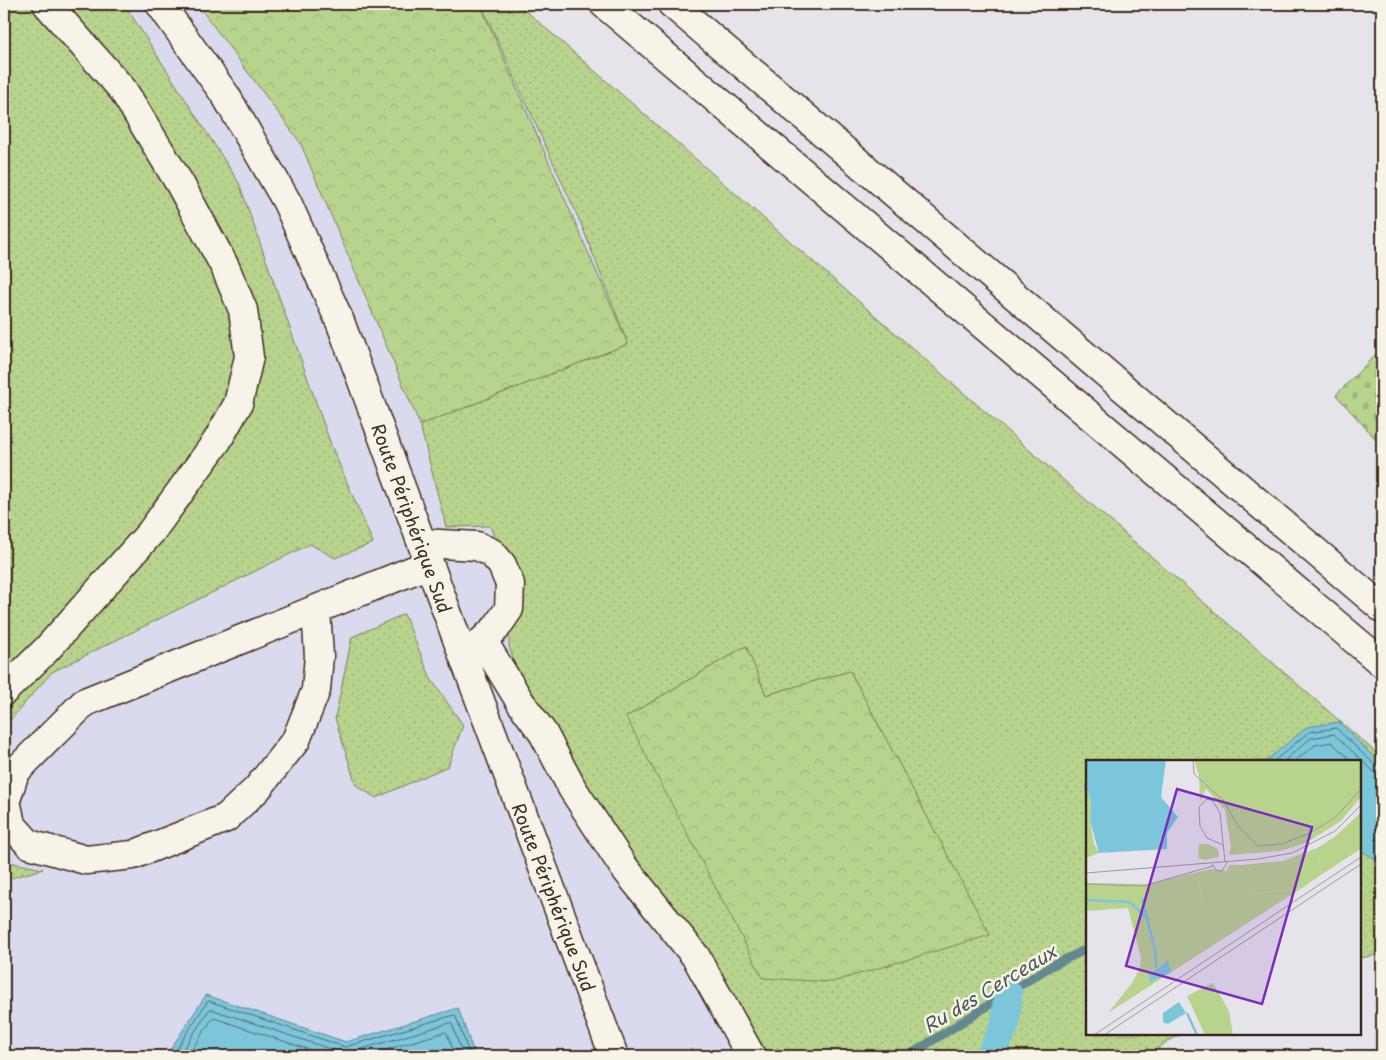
<svg xmlns="http://www.w3.org/2000/svg" width="1386" height="1060" font-family="'Playpen Sans',sans-serif">
  <defs>
    <pattern id="grass-dots" width="8" height="8" patternUnits="userSpaceOnUse" patternTransform="scale(1.25)"><rect width="8" height="8" fill="#b8d48c"/><path d="M2 2h.1M6 6h.1" fill="none" stroke="#9fb678" stroke-width="1.8" stroke-linecap="round"/></pattern>
    <pattern id="forest-crowns" width="20" height="18" patternUnits="userSpaceOnUse" patternTransform="scale(1.25)"><rect width="20" height="18" fill="#b8d48c"/><path d="M2 6a3 3 0 1 1 6 0M12 15a3 3 0 1 1 6 0" fill="none" stroke="#9fb678"/></pattern>
    <pattern id="cemetery-stones" width="16" height="16" patternUnits="userSpaceOnUse" patternTransform="scale(1.25)"><rect width="16" height="16" fill="#b8d48c"/><path d="M2 7V4a2 2 0 0 1 4 0v3zM10 15v-3a2 2 0 0 1 4 0v3z" fill="#9fb678"/></pattern>
  </defs>
  <rect width="100%" height="100%" fill="#e5e4eb"/>
  <filter id="ink" filterUnits="userSpaceOnUse"><feTurbulence type="fractalNoise" baseFrequency=".02" numOctaves="2"/><feDisplacementMap in="SourceGraphic" scale="10" xChannelSelector="R" yChannelSelector="G"/><feConvolveMatrix kernelMatrix="1 2 1 2 8 2 1 2 1" color-interpolation-filters="sRGB"/></filter>
  <g filter="url(#ink)">
    <!-- built -->
    <path fill="#d9daed" d="M 4,4 L 481,4 L 582,226 L 766,695 L 1054,1056 L 4,1056 Z"/>
    <!-- grass -->
    <g fill="url(#grass-dots)" stroke="#7a7f55" fill-rule="evenodd">
      <path d="M 4,4 L 123,4 L 128,10 L 239,183 L 331,445 L 373,543 L 335,558 L 310,544 L 52,672 L 4,727 Z"/>
      <path d="M 481,4 L 518,4 L 1382,758 L 1382,957 L 1377,955 L 1360,958 L 1360,761 L 1087,761 L 1087,1034 L 1182,1034 L 1168,1041 L 1148,1056 L 741,1056 L 524,693 L 509,646 L 508,571 L 490,526 L 446,527 L 420,425 L 628,344 L 582,226 ZM 746,646 L 766,695 L 850,671 L 989,935 L 626,717 Z"/>
      <path d="M 404,614 L 431,679 L 463,725 L 448,766 L 376,798 L 356,785 L 335,718 L 352,637 Z"/>
      <path d="M 4,861 L 43,869 L 4,880 Z"/>
    </g>
    <!-- forest -->
    <g fill="url(#forest-crowns)" stroke="#7a7f55">
      <path d="M 197,4 L 480,4 L 628,344 L 420,425 L 300,142 Z"/>
      <path d="M 746,646 L 766,695 L 850,671 L 990,935 L 832,982 L 763,978 L 626,717 Z"/>
    </g>
    <!-- cemetery -->
    <path fill="url(#cemetery-stones)" stroke="#7a7f55" d="M 1382,348 L 1382,446 L 1336,395 Z"/>
    <!-- water -->
    <g fill="#7cc6dc" stroke="#628890">
      <path d="M 1339,722 L 1382,765 L 1382,863 L 1360,850 L 1360,761 L 1266,761 L 1307,727 Z"/>
      <path d="M 206,995 L 346,1042 L 458,1008 L 475,1056 L 166,1056 Z"/>
    </g>
    <g fill="none" stroke-linecap="round" stroke-linejoin="round">
      <!-- shore -->
      <g stroke="#55686a" stroke-width="1">
        <path d="M 1274,761 L 1309,732 L 1336,728 L 1377,767 L 1382,768"/>
        <path d="M 1284,761 L 1311,738 L 1334,734 L 1373,771 L 1377,774 L 1382,774"/>
        <path d="M 1295,761 L 1315,745 L 1331,742 L 1352,761"/>
        <path d="M 172,1056 L 207,1002 L 209,1001 L 345,1047 L 454,1015 L 456,1017 L 470,1056"/>
        <path d="M 179,1056 L 209,1010 L 211,1009 L 345,1054 L 450,1023 L 452,1024 L 463,1056"/>
        <path d="M 188,1056 L 212,1019 L 214,1018 L 328,1056"/>
        <path d="M 365,1056 L 445,1032 L 447,1033 L 455,1056"/>
      </g>
      <!-- stream -->
      <path stroke="#628890" stroke-width="9" d="M 908,1056 L 1051,966 L 1087,949"/>
      <!-- canal -->
      <path stroke="#7cc6dc" stroke-width="29" d="M 990,1056 L 1005,1025 L 1008,994"/>
      <defs>
        <g id="minor">
          <path d="M 422,543 L 477,546 L 492,553 L 502,565 L 510,584 L 509,609 L 496,628 L 469,654"/>
          <path d="M 316,610 L 319,656 L 316,690 L 296,740 L 257,789 L 226,818 L 133,855 L 86,860 L 29,844 L 11,824 L 6,800 L 15,772 L 85,702 L 429,564"/>
          <path d="M 483,641 L 521,703 L 543,733 L 572,788 L 623,866 L 696,957 L 751,1056"/>
          <path d="M 4,691 L 47,649 L 151,532 L 217,441 L 238,404 L 249,357 L 243,310 L 225,267 L 180,184 L 123,90 L 47,4"/>
        </g>
        <path id="major" d="M 160,4 L 226,96 L 287,202 L 341,324 L 464,658 L 614,1056"/>
        <g id="highway">
          <path d="M 604,4 L 1382,663"/>
          <path d="M 672,4 L 1382,608"/>
        </g>
      </defs>
      <!-- minor casing -->
      <use href="#minor" stroke="#3b2a1e" stroke-width="31"/>
      <!-- major casing -->
      <use href="#major" stroke="#3b2a1e" stroke-width="31"/>
      <!-- highway casing -->
      <use href="#highway" stroke="#3b2a1e" stroke-width="31"/>
      <!-- minor -->
      <use href="#minor" stroke="#f7f3e8" stroke-width="28"/>
      <!-- major -->
      <use href="#major" stroke="#f7f3e8" stroke-width="28"/>
      <!-- highway -->
      <use href="#highway" stroke="#f7f3e8" stroke-width="28"/>
    </g>
  </g>
  <g text-anchor="middle" dominant-baseline="central" stroke-width="5" stroke-linejoin="round" paint-order="stroke">
    <!-- street labels -->
    <g font-size="18" fill="#3b2a1e" stroke="#f7f3e8">
      <text transform="translate(412 518) rotate(70)">Route Périphérique Sud</text>
      <text transform="translate(554 897) rotate(69)">Route Périphérique Sud</text>
    </g>
    <!-- water labels -->
    <g font-size="19" font-style="italic" fill="#4e5957" stroke="#f7f3e8">
      <text transform="translate(989 988) rotate(-31)">Ru des Cerceaux</text>
    </g>
  </g>
  <!-- overview -->
  <g transform="translate(1086 760)">
    <rect width="275" height="275" fill="#e5e4eb"/>
    <path d="M 108,0 L 275,0 L 275,37 L 255,61 L 220,83 L 194,91 L 143,95 L 145,87 L 139,50 L 120,29 L 114,41 L 113,16 ZM 0,27 L 5,41 L 4,61 L 8,84 L 13,93 L 0,98 ZM 275,52 L 275,89 L 236,114 L 231,88 L 250,76 ZM 113,84 L 122,84 L 132,89 L 133,97 L 117,100 L 112,97 ZM 143,105 L 157,105 L 160,135 L 216,128 L 22,253 L 46,223 L 54,208 L 55,198 L 42,148 L 0,151 L 0,123 L 62,124 L 125,109 L 141,111 ZM 112,121 L 116,139 L 109,140 L 109,151 L 71,159 Z" fill="#b8d48c" fill-rule="evenodd"/>
    <path d="M 231,88 L 236,114 L 216,128 L 159,135 L 157,105 L 197,101 ZM 112,121 L 116,139 L 110,140 L 109,151 L 71,160 L 73,129 Z" fill="#b8d48c"/>
    <path d="M 127,223 L 143,251 L 147,275 L 119,275 L 101,236 Z" fill="#b8d48c"/>
    <path d="M 0,0 L 80,0 L 75,37 L 92,57 L 81,73 L 81,89 L 13,93 L 4,61 L 5,41 L 0,27 ZM 82,200 L 85,212 L 64,222 L 63,215 ZM 93,242 L 100,253 L 82,264 L 77,262 L 77,253 Z" fill="#7cc6dc"/>
    <path fill="none" stroke="#7cc6dc" stroke-width="2.5" d="M 56,138 L 69,190 L 70,208M 0,140 L 44,142 L 63,160M 101,253 L 111,275"/>
    <path fill="none" stroke="#a19a99" stroke-width="1" d="M 107,0 L 108,14 L 137,40 L 153,67 L 172,86 L 196,84 L 224,73 L 250,57 L 275,29M 137,85 L 121,78 L 114,66 L 113,47 L 121,39 L 127,41 L 134,53 L 139,102M 126,104 L 130,110 L 136,111 L 142,101M 0,113 L 172,99 L 206,93 L 249,71 L 275,45M 0,124 L 57,126 L 127,106M 8,275 L 275,97M 18,275 L 275,104"/>
    <path fill="#7b2cbf" fill-opacity="0.15" stroke="#7b2cbf" stroke-width="2.5" d="M 91,29 L 226,67 L 176,244 L 40,206 Z"/>
    <rect width="275" height="275" fill="none" stroke="#3b2a1e" stroke-width="2.5"/>
  </g>
  <!-- margin -->
  <rect width="1386" height="1060" fill="none" stroke="#f7f3e8" stroke-width="20"/>
  <rect x="10" y="10" width="1366" height="1040" fill="none" stroke="#3b2a1e" stroke-width="2" filter="url(#ink)"/>
</svg>
